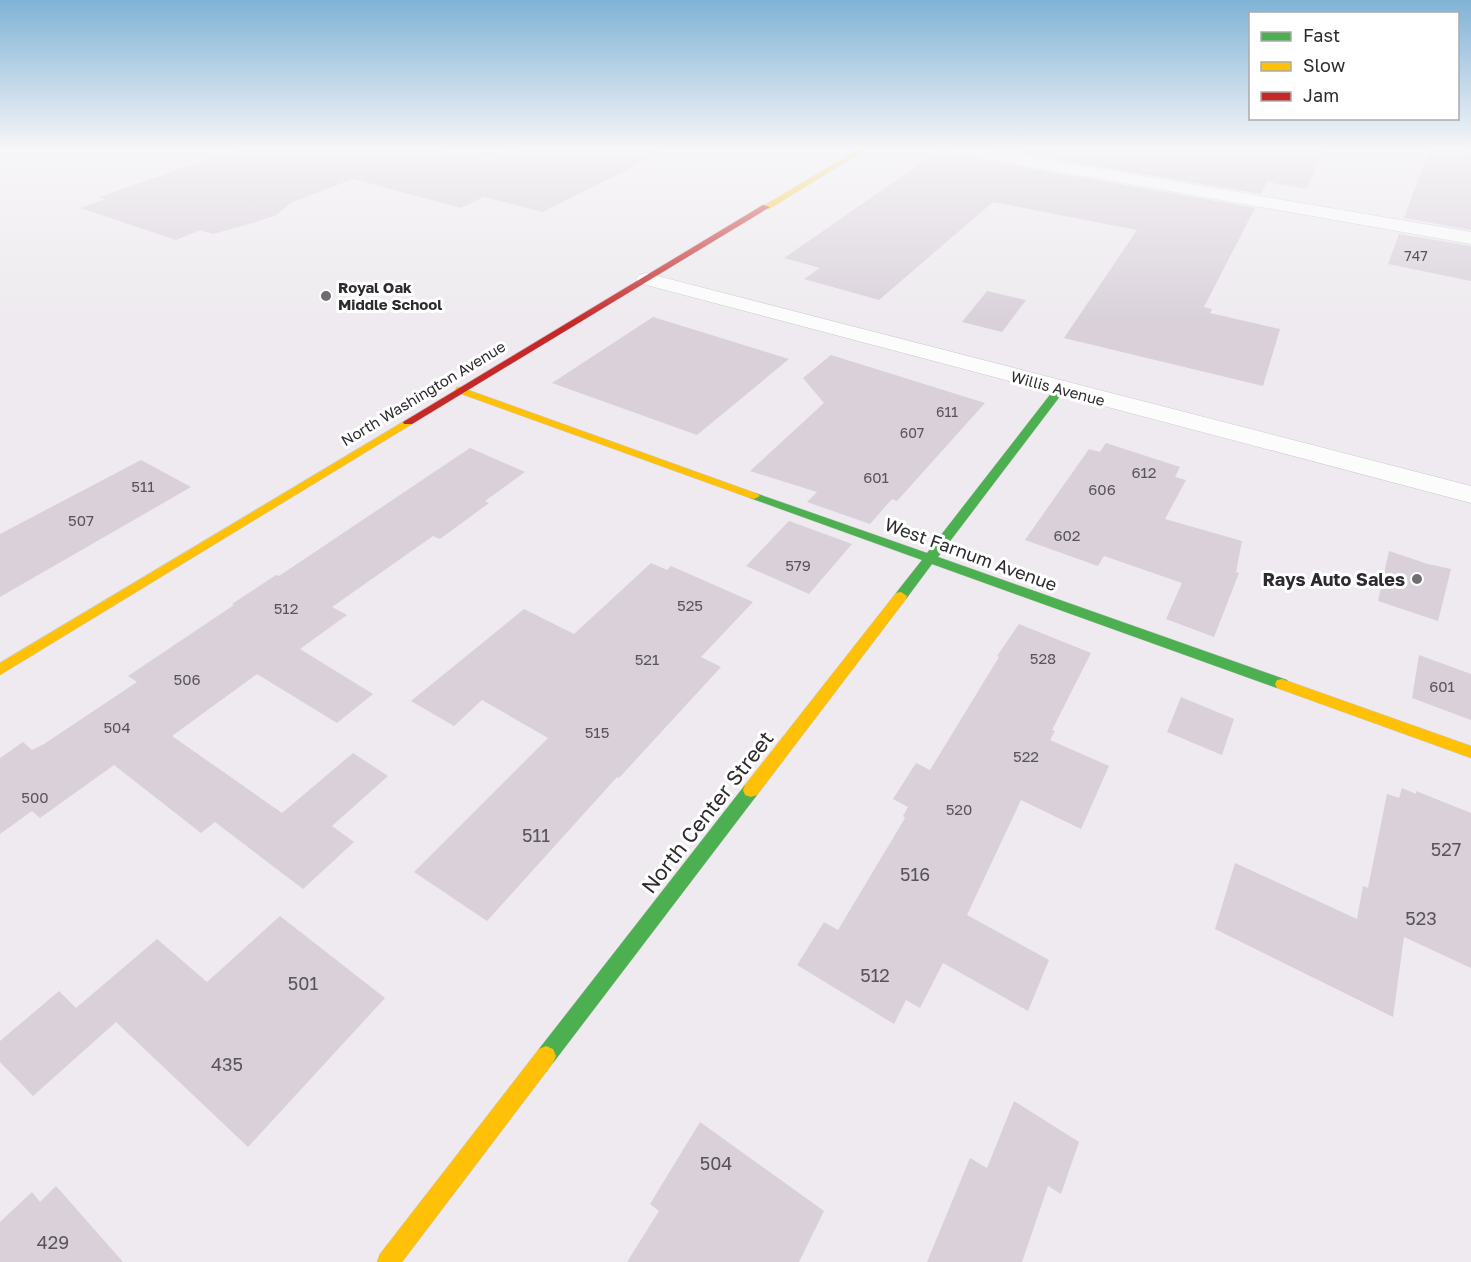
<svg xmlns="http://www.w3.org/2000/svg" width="1471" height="1262" font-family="'Golos Text',sans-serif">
  <rect width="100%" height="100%" fill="#eeeaef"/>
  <!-- building -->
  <g fill="#d9d0da">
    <path d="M 241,148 L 431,148 L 489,161 L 521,148 L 670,148 L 543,212 L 484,197 L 461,208 L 353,179 L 291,203 L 276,215 L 256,222 L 213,234 L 200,230 L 176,240 L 80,208 L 106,199 L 99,197 Z"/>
    <path d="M 943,148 L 954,155 L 1255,208 L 1204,307 L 1212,309 L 1210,313 L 1280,329 L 1263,386 L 1064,338 L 1137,230 L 993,202 L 879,300 L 804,279 L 820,268 L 784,258 Z"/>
    <path d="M 990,148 L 1324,148 L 1307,189 L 1267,182 L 1261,194 Z"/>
    <path d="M 1430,148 L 1471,148 L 1471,230 L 1404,218 Z"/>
    <path d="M 1399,234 L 1471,246 L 1471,281 L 1388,264 Z"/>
    <path d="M 987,291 L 1026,300 L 1002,332 L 962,322 Z"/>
    <path d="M 653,317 L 789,359 L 697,435 L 552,383 Z"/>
    <path d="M 831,355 L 985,403 L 897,501 L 892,499 L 870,524 L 807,502 L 817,492 L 750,471 L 824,403 L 803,378 Z"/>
    <path d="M 1106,443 L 1180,467 L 1175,477 L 1186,480 L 1165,519 L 1242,541 L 1236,572 L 1239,573 L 1214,637 L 1166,619 L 1182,583 L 1104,556 L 1098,566 L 1025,540 L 1089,449 L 1100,452 Z"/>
    <path d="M 470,448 L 525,472 L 485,501 L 489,503 L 440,539 L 433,536 L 332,607 L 347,615 L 300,649 L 373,694 L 337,723 L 257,674 L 172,736 L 282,813 L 353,753 L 388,776 L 332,826 L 354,842 L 303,889 L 215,822 L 201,833 L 114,765 L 40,818 L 32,811 L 0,834 L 0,758 L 23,742 L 32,750 L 44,744 L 137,682 L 128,676 L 234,605 L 232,604 L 276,575 L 279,576 Z"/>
    <path d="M 141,460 L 191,487 L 0,597 L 0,534 Z"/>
    <path d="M 789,521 L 852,544 L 809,594 L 746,566 Z"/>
    <path d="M 1389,551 L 1428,564 L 1451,569 L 1438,621 L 1378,601 Z"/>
    <path d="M 651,563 L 667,570 L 671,566 L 753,602 L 701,657 L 721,667 L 619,778 L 617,777 L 487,921 L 414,872 L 548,738 L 482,700 L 454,726 L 411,701 L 524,609 L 574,634 Z"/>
    <path d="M 1019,624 L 1091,653 L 1052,730 L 1055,731 L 1050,740 L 1109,766 L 1081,829 L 1021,800 L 967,915 L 1049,960 L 1028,1011 L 943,963 L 920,1008 L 906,1000 L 894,1024 L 797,965 L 824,922 L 838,930 L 905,818 L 903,816 L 908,807 L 893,799 L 916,763 L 930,770 L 999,657 L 997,656 Z"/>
    <path d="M 1419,655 L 1471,674 L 1471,720 L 1412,698 Z"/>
    <path d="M 1181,697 L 1234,719 L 1222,755 L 1167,732 Z"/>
    <path d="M 1402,788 L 1416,794 L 1416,791 L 1471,813 L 1471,968 L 1404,937 L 1393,1017 L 1215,929 L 1235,863 L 1357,919 L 1363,886 L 1368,888 L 1387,794 L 1399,798 Z"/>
    <path d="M 280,916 L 385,998 L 248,1147 L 116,1022 L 33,1096 L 0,1062 L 0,1041 L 59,991 L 76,1008 L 157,939 L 207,982 Z"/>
    <path d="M 1014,1101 L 1079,1142 L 1061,1194 L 1048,1186 L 1022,1262 L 927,1262 L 970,1158 L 987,1168 Z"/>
    <path d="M 700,1122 L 824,1211 L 799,1262 L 627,1262 L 659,1211 L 650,1204 Z"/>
    <path d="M 56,1186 L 123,1262 L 0,1262 L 0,1222 L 32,1192 L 40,1202 Z"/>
  </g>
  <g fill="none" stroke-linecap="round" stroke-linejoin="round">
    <defs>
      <g id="street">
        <path d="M 946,148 L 979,148 L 1471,232 L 1471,244 L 954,153 Z"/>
        <path d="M 646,273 L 1471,486 L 1471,503 L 639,283 L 636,279 L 639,275 Z"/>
      </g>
      <g id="fast">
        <path d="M 1060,386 L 1065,389 L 1064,391 L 938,557 L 1287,680 L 1289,684 L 1287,688 L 1277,688 L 932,564 L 906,599 L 896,599 L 895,596 L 896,593 L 922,560 L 750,498 L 748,496 L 754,493 L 758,494 L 927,553 L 1056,387 Z"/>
        <path d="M 751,783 L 757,785 L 759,790 L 757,795 L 553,1063 L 546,1066 L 539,1063 L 536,1056 L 539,1049 L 745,785 Z"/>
      </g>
      <g id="slow">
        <path d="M 861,148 L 868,148 L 769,209 L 762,207 Z"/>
        <path d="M 460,387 L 758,494 L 760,496 L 754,499 L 750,498 L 456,392 L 456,388 Z"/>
        <path d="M 408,419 L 412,420 L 412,424 L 0,675 L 0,663 Z"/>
        <path d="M 901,592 L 907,596 L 906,599 L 757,795 L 751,797 L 745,795 L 743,790 L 745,785 L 896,593 Z"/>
        <path d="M 1282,679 L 1471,746 L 1471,758 L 1277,688 L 1275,684 L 1277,680 Z"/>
        <path d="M 546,1046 L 553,1049 L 556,1056 L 553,1063 L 402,1262 L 377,1262 L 380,1254 L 539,1049 Z"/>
      </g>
      <path id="jam" d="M 763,205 L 770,207 L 412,424 L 404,424 L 403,422 Z"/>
    </defs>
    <!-- street casing -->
    <use href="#street" stroke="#c9c7ca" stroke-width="1"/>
    <!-- fast casing -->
    <use href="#fast" stroke="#c9c7ca" stroke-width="1"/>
    <!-- slow casing -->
    <use href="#slow" stroke="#c9c7ca" stroke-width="1"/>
    <!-- jam casing -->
    <use href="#jam" stroke="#c9c7ca" stroke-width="1"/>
    <!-- street -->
    <use href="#street" fill="#fcfcfd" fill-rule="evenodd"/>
    <!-- fast -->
    <use href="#fast" fill="#4caf50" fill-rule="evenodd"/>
    <!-- slow -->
    <use href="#slow" fill="#ffc107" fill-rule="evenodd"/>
    <!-- jam -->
    <use href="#jam" fill="#c62828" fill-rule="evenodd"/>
  </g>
  <!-- sky -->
  <linearGradient id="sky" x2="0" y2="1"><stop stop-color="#80b3d6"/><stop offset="0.46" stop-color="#f7f6f8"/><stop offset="1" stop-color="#f7f6f8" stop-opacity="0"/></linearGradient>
  <rect width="1471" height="324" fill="url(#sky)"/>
  <!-- markers -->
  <g fill="#716e72" stroke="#fff" stroke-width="2">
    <circle cx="326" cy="296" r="6"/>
    <circle cx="1417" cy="579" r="6"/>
  </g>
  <g text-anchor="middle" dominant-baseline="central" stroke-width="6" stroke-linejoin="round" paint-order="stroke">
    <!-- far-number labels -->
    <g font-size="14" fill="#585459">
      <text x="1416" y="255">747</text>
      <text x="947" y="411">611</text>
      <text x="912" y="432">607</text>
    </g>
    <!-- far-poi labels -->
    <g font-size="15" font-weight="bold" fill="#2d2b2e" stroke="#fff" text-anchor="start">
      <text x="338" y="287">Royal Oak<tspan x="338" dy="17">Middle School</tspan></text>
    </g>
    <!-- far-street labels -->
    <g font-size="15" fill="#2d2b2e" stroke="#fff">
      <text transform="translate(1058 388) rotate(15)">Willis Avenue</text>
      <text transform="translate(423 393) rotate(-31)">North Washington Avenue</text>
    </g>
    <!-- number labels -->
    <g font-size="15" fill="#585459">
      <text x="1144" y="472">612</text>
      <text x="876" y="477">601</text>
      <text x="143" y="486">511</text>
      <text x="1102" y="489">606</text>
      <text x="81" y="520">507</text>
      <text x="1067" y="535">602</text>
      <text x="798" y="565">579</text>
      <text x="690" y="605">525</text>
      <text x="286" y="608">512</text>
      <text x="1043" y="658">528</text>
      <text x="647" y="659">521</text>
      <text x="187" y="679">506</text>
      <text x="1442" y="686">601</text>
      <text x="117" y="727">504</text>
      <text x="597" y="732">515</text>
      <text x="1026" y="756">522</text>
      <text x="35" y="797">500</text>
      <text x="959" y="809">520</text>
    </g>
    <!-- street labels -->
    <g font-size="18" fill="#2d2b2e" stroke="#fff">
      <text transform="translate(971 554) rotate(20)">West Farnum Avenue</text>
    </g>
    <!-- poi labels -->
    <g font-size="18" font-weight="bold" fill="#2d2b2e" stroke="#fff" text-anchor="end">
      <text x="1405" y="579">Rays Auto Sales</text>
    </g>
    <!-- near-number labels -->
    <g font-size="18" fill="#585459">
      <text x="536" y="835">511</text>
      <text x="1446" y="849">527</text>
      <text x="915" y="874">516</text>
      <text x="1421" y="918">523</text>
      <text x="875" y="975">512</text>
      <text x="303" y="983">501</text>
      <text x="227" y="1064">435</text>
      <text x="716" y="1163">504</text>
      <text x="53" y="1242">429</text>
    </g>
    <!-- near-street labels -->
    <g font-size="21" fill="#2d2b2e" stroke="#fff">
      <text transform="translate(707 812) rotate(-52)">North Center Street</text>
    </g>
  </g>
  <!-- legend -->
  <rect x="1249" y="12" width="210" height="108" fill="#ffffff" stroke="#abaaab" stroke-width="1.5"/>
  <rect x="1261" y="32" width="30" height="9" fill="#4caf50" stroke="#abaaab" stroke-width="1.5"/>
  <text x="1303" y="42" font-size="18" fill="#2d2b2e">Fast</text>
  <rect x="1261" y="62" width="30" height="9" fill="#ffc107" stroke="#abaaab" stroke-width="1.5"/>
  <text x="1303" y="72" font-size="18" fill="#2d2b2e">Slow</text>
  <rect x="1261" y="92" width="30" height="9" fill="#c62828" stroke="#abaaab" stroke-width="1.5"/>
  <text x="1303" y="102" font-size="18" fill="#2d2b2e">Jam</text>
</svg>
